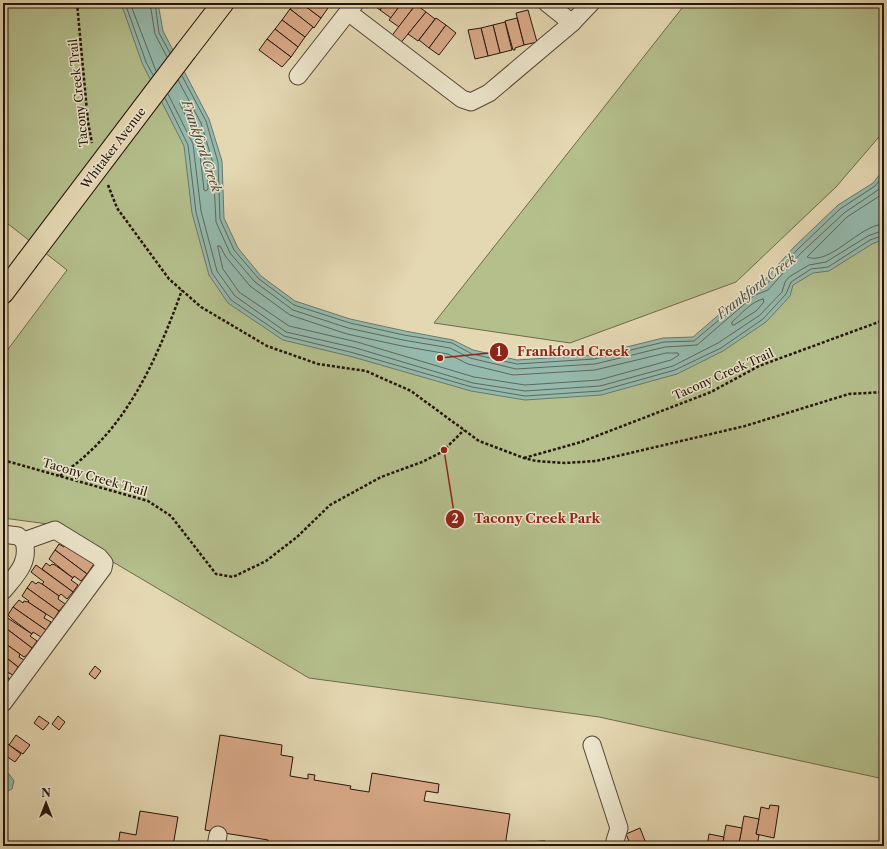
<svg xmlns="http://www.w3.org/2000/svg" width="887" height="849" font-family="'Libre Caslon Text',serif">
  <rect width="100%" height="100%" fill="#e4d8b2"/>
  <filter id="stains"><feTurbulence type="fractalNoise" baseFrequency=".005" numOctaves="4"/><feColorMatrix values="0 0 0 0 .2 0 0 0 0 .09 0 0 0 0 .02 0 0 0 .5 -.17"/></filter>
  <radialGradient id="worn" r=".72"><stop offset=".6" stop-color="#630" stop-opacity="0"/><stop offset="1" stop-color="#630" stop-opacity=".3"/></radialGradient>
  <!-- green -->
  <g fill="#b4bf8c" stroke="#6d6a4b">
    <path d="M 3,3 L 149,3 L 239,273 L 294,326 L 493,382 L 674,359 L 884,182 L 884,779 L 599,717 L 309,678 L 113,562 L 63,526 L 3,518 L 3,356 L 67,270 L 3,220 Z"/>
    <path d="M 686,3 L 884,3 L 884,131 L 836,187 L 736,282 L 570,343 L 434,323 Z"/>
  </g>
  <!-- water -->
  <g fill="#95baad" stroke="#69786c">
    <path d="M 121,3 L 158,3 L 163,31 L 209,119 L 222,161 L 224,218 L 238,248 L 261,276 L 295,301 L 350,319 L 405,331 L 453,340 L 473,350 L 517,360 L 594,355 L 663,338 L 693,337 L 751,287 L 762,283 L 794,247 L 838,205 L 873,183 L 884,169 L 884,239 L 872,244 L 829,271 L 813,273 L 793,285 L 790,296 L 766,322 L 723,351 L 677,374 L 601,395 L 525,400 L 471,391 L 353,357 L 283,340 L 228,303 L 209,275 L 192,213 L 184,146 L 142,63 Z"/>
    <path d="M 3,773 L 9,774 L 14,781 L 12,789 L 4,793 Z"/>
  </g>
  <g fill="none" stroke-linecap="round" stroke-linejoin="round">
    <!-- shore -->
    <g stroke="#5e675c" stroke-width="1">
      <path d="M 125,3 L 146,62 L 153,75"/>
      <path d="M 130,3 L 156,71"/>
      <path d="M 150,3 L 155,34 L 167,57"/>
      <path d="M 155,3 L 159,33 L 170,53"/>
      <path d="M 182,76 L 206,121 L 218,162 L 220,219 L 234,250 L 259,279 L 294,305 L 350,323 L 404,335 L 452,343 L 472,354 L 517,364 L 594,359 L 664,342 L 694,341 L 753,291 L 765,286 L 798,249 L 840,209 L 875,186 L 884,175"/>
      <path d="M 178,80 L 201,123 L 213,163 L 216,222 L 230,253 L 255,282 L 293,310 L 348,328 L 403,340 L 450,348 L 470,358 L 516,369 L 595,364 L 665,347 L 697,345 L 755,295 L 768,290 L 801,253 L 844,213 L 878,190 L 884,183"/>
      <path d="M 168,94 L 193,144 L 201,211 L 217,271 L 235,296 L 286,332 L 356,348 L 473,383 L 525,391 L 600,386 L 673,366 L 718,343 L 760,315 L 782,292 L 785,282 L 789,277 L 809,265 L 826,262 L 868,236 L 884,230"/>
      <path d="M 165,98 L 188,145 L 196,212 L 212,273 L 231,300 L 284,336 L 354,353 L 472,387 L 525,396 L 600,391 L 675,370 L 721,348 L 763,319 L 786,294 L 791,282 L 811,269 L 828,267 L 870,240 L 884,235"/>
      <path d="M 181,101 L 183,102 L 195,125 L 195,130 L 192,129 L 180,104 Z"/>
      <path d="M 202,152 L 207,164 L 208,189 L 206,191 L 204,190 L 200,155 Z"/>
      <path d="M 884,193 L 847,217 L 807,257 C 830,266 859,225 884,224"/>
      <path d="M 218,246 L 220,246 L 226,257 L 250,286 L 290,315 L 347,334 L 402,346 L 448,354 L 468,364 L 513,375 L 595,370 L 666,353 L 678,353 L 679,355 L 671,360 L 599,380 L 525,385 L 474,377 L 357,342 L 289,326 L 239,292 L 223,269 Z"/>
      <path d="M 763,299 L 764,302 L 756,311 L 734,325 L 732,325 L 732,322 C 740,315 752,301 763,299 Z"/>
    </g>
  </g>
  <!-- building -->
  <g fill="#daaa89" stroke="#26140a">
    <path d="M 295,3 L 301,3 L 321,18 L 314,28 L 290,9 Z"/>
    <path d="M 301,3 L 321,3 L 328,8 L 321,18 Z"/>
    <path d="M 371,3 L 386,3 L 380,10 Z"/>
    <path d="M 386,3 L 402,3 L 391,18 L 380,10 Z"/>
    <path d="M 402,3 L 416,4 L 399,27 L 389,20 Z"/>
    <path d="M 417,3 L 420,4 L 418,6 L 426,12 L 399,45 L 390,38 Z"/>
    <path d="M 290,9 L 313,27 L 305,37 L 282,20 Z"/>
    <path d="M 528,10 L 537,42 L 524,45 L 516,13 Z"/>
    <path d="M 426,12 L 435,19 L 418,41 L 408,34 Z"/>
    <path d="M 436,18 L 446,25 L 429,48 L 419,40 Z"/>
    <path d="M 517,18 L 524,45 L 515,48 L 515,50 L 513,50 L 505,21 Z"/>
    <path d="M 282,20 L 305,37 L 298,47 L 275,29 Z"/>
    <path d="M 505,22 L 512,50 L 500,53 L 493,25 Z"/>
    <path d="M 446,25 L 456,33 L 439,55 L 429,48 Z"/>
    <path d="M 493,25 L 500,53 L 488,56 L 481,28 Z"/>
    <path d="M 481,28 L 488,56 L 475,59 L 468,30 Z"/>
    <path d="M 275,29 L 298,47 L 291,57 L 267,39 Z"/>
    <path d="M 267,39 L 291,57 L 282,67 L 259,50 Z"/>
    <path d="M 59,544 L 64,547 L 65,545 L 94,564 L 87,574 L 55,550 Z"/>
    <path d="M 55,550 L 87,574 L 81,581 L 74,576 L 73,578 L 49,559 Z"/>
    <path d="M 46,563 L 50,566 L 52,564 L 55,565 L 73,578 L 71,580 L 78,585 L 73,592 L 42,569 Z"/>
    <path d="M 36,565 L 73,592 L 67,599 L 61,594 L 59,596 L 42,584 L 44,582 L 31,572 Z"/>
    <path d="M 32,581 L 36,584 L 38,582 L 42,584 L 59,596 L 58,599 L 65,604 L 59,611 L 27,588 Z"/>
    <path d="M 27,588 L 59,611 L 54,619 L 28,602 L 29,601 L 22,596 Z"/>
    <path d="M 19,600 L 23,603 L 24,601 L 28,602 L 46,614 L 44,618 L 51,622 L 46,630 L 13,607 Z"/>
    <path d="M 13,607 L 46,630 L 41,637 L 33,632 L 32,634 L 12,619 L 8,615 Z"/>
    <path d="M 3,615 L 32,634 L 30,636 L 37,641 L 32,648 L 3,626 Z"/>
    <path d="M 3,626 L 32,648 L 27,655 L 24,657 L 3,642 Z"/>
    <path d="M 3,642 L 20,654 L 19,657 L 24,660 L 18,667 L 3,655 Z"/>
    <path d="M 3,655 L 18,667 L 13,675 L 3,670 Z"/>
    <path d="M 95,666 L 101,671 L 95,679 L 89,674 Z"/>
    <path d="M 3,670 L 8,673 L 6,676 L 9,678 L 5,685 L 3,684 Z"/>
    <path d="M 39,716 L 49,723 L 43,730 L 34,723 Z"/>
    <path d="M 58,716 L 65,722 L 59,730 L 52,724 Z"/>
    <path d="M 16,735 L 30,745 L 23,754 L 9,745 Z"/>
    <path d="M 220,735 L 282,745 L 281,755 L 293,757 L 290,776 L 308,779 L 308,774 L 315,775 L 314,780 L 351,786 L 350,789 L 369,792 L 372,773 L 439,784 L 438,793 L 426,791 L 424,801 L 510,814 L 505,846 L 267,846 L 268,840 L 205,830 Z"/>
    <path d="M 4,741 L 21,754 L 15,762 L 3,754 Z"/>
    <path d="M 770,805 L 779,806 L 774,838 L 756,834 L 761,807 L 769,809 Z"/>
    <path d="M 140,811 L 178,817 L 173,846 L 118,846 L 120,832 L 136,835 Z"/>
    <path d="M 744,816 L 759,819 L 756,834 L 759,835 L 757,846 L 739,843 Z"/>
    <path d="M 726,825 L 742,828 L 739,843 L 742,844 L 741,846 L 722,846 Z"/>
    <path d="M 640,828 L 647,846 L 631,846 L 626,834 Z"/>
    <path d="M 709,834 L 724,837 L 722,846 L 707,846 Z"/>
    <path d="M 884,839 L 884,846 L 869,846 Z"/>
    <path d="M 545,841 L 545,846 L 524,846 L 524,842 Z"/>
  </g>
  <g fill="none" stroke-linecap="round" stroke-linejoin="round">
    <defs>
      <g id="minor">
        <path d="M 547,3 L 572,23"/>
        <path d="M 348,12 L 462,99 L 471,102 L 489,93 L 572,23 L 591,3"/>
        <path d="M 298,76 L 355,3"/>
        <path d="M 3,534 L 18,536 L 24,541"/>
        <path d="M 3,591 C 16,575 30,563 24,541"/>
        <path d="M 3,703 L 103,568 L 104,563 L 99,557 L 55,530 L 24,541"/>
        <path d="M 592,745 L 619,828 L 615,841 L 616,846"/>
        <path d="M 216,846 L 218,835"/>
      </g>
      <g id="major">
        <path d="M 186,51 L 223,3"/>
        <path d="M 3,293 L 27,261"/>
      </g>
    </defs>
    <!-- minor casing -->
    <use href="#minor" stroke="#564534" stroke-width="19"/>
    <!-- major casing -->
    <use href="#major" stroke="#26140a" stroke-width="23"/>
    <!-- path -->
    <g stroke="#26140a" stroke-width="2.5" stroke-dasharray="3 2" stroke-linecap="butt">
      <path d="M 77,3 L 88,122 L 92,143"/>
      <path d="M 108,185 L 117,208 L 169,279 L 201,307 L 267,346 L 318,364 L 366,371 L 411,391 L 479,441 L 524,458 L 536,461 L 565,463 L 596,461 L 745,426 L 849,394 L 884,392"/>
      <path d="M 524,458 L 581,442 L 711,392 L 759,366 L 884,320"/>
      <path d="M 3,460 L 148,501 L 171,516 L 216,574 L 233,577 L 266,561 L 297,537 L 330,505 L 381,477 L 422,462 L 442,452 L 464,430"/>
      <path d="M 60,476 C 68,469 78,463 86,455 C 134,413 161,348 182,290"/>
    </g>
    <!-- minor -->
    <use href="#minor" stroke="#ede6cd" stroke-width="17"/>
    <!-- major -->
    <use href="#major" stroke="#e4d8b2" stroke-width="21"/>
    <defs>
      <path id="major-bridge" d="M 27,261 L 186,51"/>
    </defs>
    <!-- major-bridge casing -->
    <use href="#major-bridge" stroke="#26140a" stroke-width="23" stroke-linecap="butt"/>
    <!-- major-bridge -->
    <use href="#major-bridge" stroke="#e4d8b2" stroke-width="21"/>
  </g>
  <g text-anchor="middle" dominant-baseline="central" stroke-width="3" stroke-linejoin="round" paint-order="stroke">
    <!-- street labels -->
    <g font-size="12" fill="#26140a" stroke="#ede6cd">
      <text transform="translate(78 93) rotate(-96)">Tacony Creek Trail</text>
      <text transform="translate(113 148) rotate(-53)">Whitaker Avenue</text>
      <text transform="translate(723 374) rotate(-24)">Tacony Creek Trail</text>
      <text transform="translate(95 477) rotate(16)">Tacony Creek Trail</text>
    </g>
    <!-- water labels -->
    <g font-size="13" font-style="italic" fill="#4d4e43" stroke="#ede6cd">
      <text transform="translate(202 146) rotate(71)">Frankford Creek</text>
      <text transform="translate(756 286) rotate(-38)">Frankford Creek</text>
    </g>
  </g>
  <!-- callouts -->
  <path fill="none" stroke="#8f2418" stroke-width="1.5" d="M440 358L499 352M444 450L455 519"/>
  <g fill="#8f2418" stroke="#ede6cd" stroke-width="1.5">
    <circle cx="440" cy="358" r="4"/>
    <circle cx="444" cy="450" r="4"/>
    <circle cx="499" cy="352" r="10"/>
    <circle cx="455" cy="519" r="10"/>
  </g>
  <g font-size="12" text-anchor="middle" font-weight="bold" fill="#fff">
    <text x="499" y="356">1</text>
    <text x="455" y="523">2</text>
  </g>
  <g font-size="13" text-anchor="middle" font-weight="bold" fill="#8f2418" stroke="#ede6cd" stroke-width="3" stroke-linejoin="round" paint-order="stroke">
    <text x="573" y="356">Frankford Creek</text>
    <text x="537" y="523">Tacony Creek Park</text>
  </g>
  <!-- margin -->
  <rect width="887" height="849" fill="none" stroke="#e4d8b2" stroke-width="16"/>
  <rect x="4" y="4" width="879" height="841" fill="none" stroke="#26140a" stroke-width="2"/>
  <rect x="8" y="8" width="871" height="833" fill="none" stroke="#26140a"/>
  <!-- north arrow -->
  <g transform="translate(46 803)" stroke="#ede6cd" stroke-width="3" paint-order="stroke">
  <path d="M0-3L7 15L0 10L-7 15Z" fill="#26140a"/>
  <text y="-6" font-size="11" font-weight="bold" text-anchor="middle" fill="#26140a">N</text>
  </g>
  <rect width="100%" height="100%" filter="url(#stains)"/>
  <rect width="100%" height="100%" fill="url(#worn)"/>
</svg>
